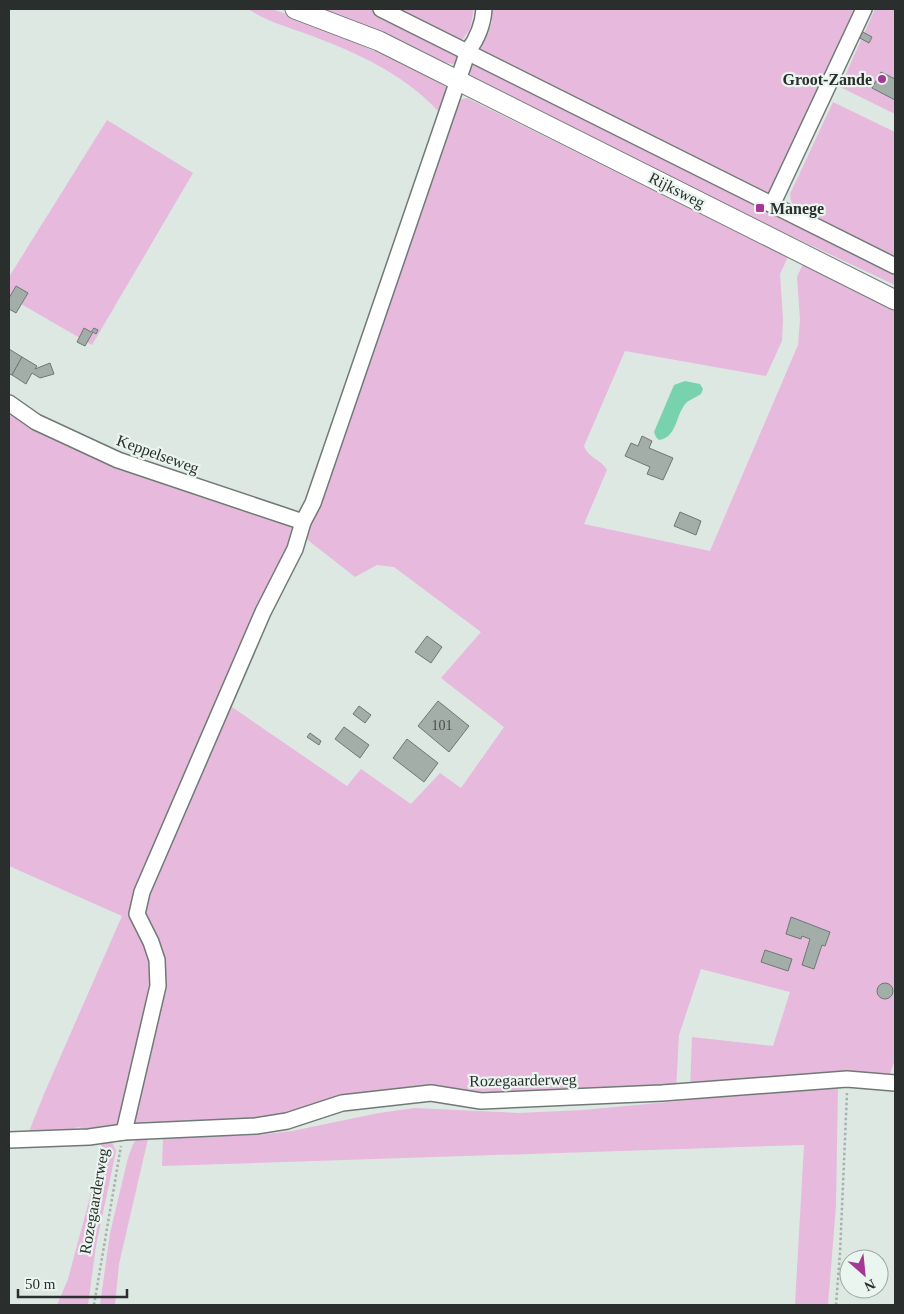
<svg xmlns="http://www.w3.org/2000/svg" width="904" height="1314" font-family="Georgia,serif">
  <rect width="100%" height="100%" fill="#dde8e3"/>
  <!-- green -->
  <g fill="#e7b9dd">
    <path d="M 248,9 L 272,9 L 309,22 L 440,80 C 452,91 447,99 438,111 C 403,73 355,52 307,34 C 285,26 268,22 248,9 Z"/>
    <path d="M 319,9 L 369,9 L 444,45 L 458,54 L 459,58 L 457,62 L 453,64 L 441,62 Z"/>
    <path d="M 389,9 L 474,9 L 470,29 L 460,43 Z"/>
    <path d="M 490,9 L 858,9 L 771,196 L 479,50 L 492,22 Z"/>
    <path d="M 875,9 L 895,9 L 895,114 L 840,87 Z"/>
    <path d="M 471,58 L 895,272 L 895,285 L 687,187 L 468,78 L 467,70 Z"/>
    <path d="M 467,98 L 788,257 L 780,274 L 783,319 L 782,341 L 766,376 L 625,351 L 584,446 C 588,458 601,459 607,470 L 584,524 L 710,551 L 798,345 L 800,319 L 797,277 L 803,264 L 895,310 L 895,1060 L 889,1076 L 690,1091 L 692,1037 L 773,1046 L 790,992 L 701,969 L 679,1035 L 676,1092 L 406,1098 L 272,1123 L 139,1126 L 134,1123 L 137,1107 L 161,1000 L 142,911 L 229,705 L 347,786 L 361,769 L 411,804 L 440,773 L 461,788 L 504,727 L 441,678 L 481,632 L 394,567 L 377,565 L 355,577 L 304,537 L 459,100 Z"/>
    <path d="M 833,102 L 895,132 L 895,256 L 794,207 L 791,201 L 790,194 Z"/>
    <path d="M 107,120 L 193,173 L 92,345 L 9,297 L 9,277 Z"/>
    <path d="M 9,411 L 42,432 L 87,454 L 289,524 L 295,531 L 292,547 L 136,892 L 130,908 L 151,963 L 149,991 L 118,1127 L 92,1130 L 78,1127 L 64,1133 L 28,1134 L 44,1094 L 122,916 L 9,866 Z"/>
    <path d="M 838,1086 L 836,1206 L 828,1305 L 795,1305 L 804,1145 L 162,1166 L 163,1138 L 258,1135 L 292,1131 L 379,1113 L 415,1108 L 518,1113 L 583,1110 Z"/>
    <path d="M 148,1139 L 119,1264 L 115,1305 L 100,1305 L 110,1233 L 128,1158 L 133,1144 L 136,1140 Z"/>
    <path d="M 102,1142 L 112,1142 L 116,1151 L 96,1246 L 88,1305 L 57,1305 L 68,1279 L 90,1197 Z"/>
  </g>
  <!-- water -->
  <path fill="#77d2ad" d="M 685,381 L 700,384 L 703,389 L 701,394 C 697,397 691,399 687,402 C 675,414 678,437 659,440 L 656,437 L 654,432 L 674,385 Z"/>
  <!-- building -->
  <g fill="#a3aea9" stroke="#6e7773">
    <path d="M 861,31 L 872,37 L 869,43 L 858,37 Z"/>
    <path d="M 881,72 L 895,79 L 895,100 L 872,88 Z"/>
    <path d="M 16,286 L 28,293 L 16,313 L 9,309 L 9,298 Z"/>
    <path d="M 84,328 L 91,332 L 94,328 L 98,330 L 96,334 L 93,332 L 85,346 L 77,342 Z"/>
    <path d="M 9,349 L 22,357 L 12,375 L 9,374 Z"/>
    <path d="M 22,357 L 37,366 L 35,369 L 50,363 L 54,374 L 40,378 L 32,373 L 26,384 L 12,375 Z"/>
    <path d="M 642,436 L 652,441 L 649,448 L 673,458 L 663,480 L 647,474 L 650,467 L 625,456 L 631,443 L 638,446 Z"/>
    <path d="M 680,512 L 701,521 L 696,535 L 674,526 Z"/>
    <path d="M 427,636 L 442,647 L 431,663 L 415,652 Z"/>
    <path d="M 438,701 L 469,726 L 449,752 L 418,726 Z"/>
    <path d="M 359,706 L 371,715 L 365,723 L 353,714 Z"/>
    <path d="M 344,727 L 369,745 L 360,758 L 335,739 Z"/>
    <path d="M 310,733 L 321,741 L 319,745 L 307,737 Z"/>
    <path d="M 407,739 L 438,763 L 424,782 L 393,758 Z"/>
    <path d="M 791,917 L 830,932 L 825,946 L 822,945 L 814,969 L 802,965 L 810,939 L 802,936 L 801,939 L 786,934 Z"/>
    <path d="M 765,950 L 792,959 L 788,971 L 761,962 Z"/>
    <circle cx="885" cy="991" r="8"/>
  </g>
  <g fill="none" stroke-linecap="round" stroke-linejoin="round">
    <defs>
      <g id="minor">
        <path d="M 381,9 L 895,266"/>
        <path d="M 772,205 L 864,9"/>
        <path d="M 9,403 L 36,422 L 118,460 L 303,522"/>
        <path d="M 124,1132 L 158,986 L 157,960 L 151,942 L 137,914 L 142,892 L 263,612 L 295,549 L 303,522 L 313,503 L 468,51 C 477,39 483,24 484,9"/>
        <path d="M 9,1140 L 89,1137 L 124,1132 L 256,1126 L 287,1121 L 342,1103 L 431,1093 L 481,1101 L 662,1093 L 847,1079 L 895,1083"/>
      </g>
      <path id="major" d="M 295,9 L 379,41 L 895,300"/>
    </defs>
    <!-- minor casing -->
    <use href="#minor" stroke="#707a75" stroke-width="18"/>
    <!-- major casing -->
    <use href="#major" stroke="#707a75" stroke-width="21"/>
    <!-- path -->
    <g stroke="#a6afab" stroke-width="2.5" stroke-dasharray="2.5 2.5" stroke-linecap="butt">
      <path d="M 94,1305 L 121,1146"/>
      <path d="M 836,1305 L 840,1253 L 847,1093"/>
    </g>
    <!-- minor -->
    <use href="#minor" stroke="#fff" stroke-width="15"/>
    <!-- major -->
    <use href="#major" stroke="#fff" stroke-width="19"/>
  </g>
  <!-- markers -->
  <g fill="#a53795" stroke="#eaf5f0" stroke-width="2">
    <circle cx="882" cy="79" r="5"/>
    <rect x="755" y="203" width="10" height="10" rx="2.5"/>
  </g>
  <g text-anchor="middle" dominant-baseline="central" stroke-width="4.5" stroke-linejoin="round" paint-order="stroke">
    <!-- number labels -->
    <g font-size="14" fill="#484e4b">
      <text x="442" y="725">101</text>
    </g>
    <!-- poi labels -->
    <g font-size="16" font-weight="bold" fill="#2a2e2c" stroke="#eaf5f0" text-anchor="end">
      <text x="872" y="79">Groot-Zande</text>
      <text x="770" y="208" text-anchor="start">Manege</text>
    </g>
    <!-- street labels -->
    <g font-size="16" fill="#2a2e2c" stroke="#eaf5f0">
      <text transform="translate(677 190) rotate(27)">Rijksweg</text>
      <text transform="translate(158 454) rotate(20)">Keppelseweg</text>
      <text transform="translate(523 1080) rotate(-1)">Rozegaarderweg</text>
      <text transform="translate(94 1201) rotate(-80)">Rozegaarderweg</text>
    </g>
  </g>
  <!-- border -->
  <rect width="904" height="1314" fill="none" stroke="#2a2e2c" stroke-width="20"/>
  <!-- north arrow -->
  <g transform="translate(864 1274) rotate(153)"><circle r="24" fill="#eaf5f0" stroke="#9da5a2"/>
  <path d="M0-4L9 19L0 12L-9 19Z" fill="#a53795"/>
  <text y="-8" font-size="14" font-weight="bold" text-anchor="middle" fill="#2a2e2c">N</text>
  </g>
  <!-- scale -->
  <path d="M18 1289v8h109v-8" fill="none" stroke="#2a2e2c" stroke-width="2.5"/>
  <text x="25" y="1289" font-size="15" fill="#2a2e2c" stroke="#eaf5f0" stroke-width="4" paint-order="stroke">50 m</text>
</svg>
